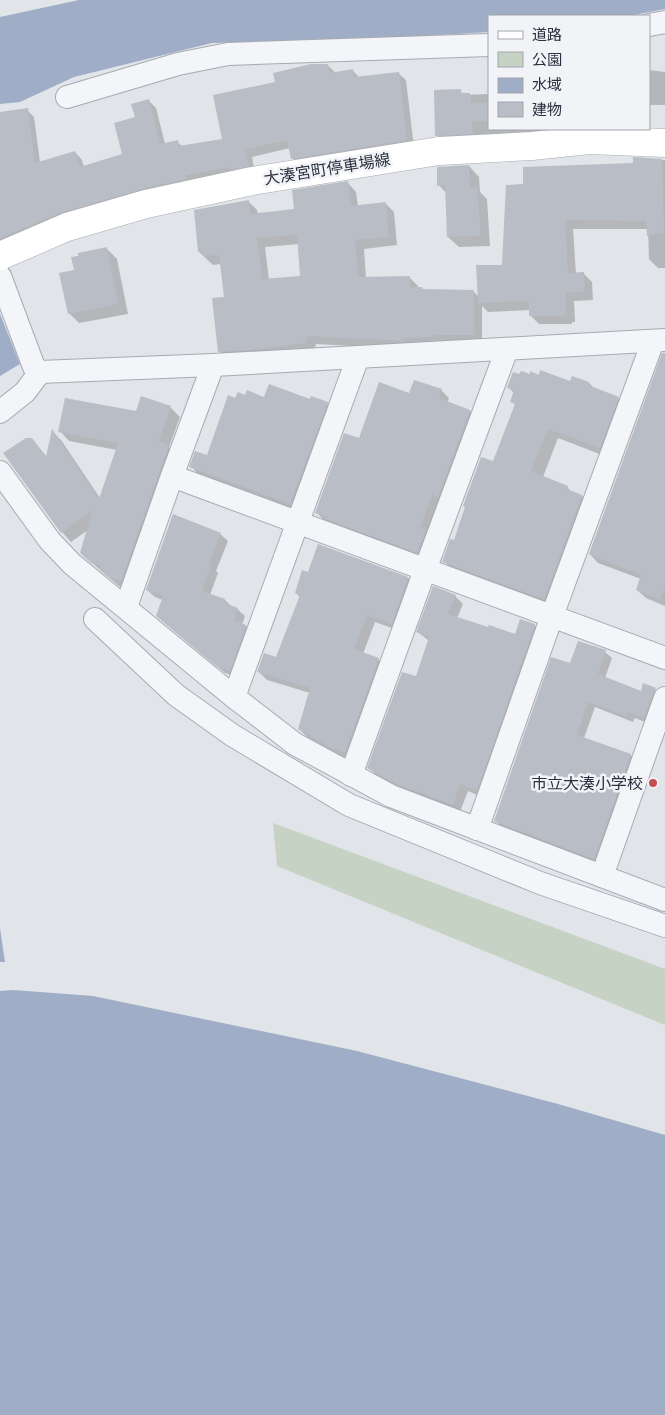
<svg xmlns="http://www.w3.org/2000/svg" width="665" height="1415" font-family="'Fira Sans Condensed','Noto Sans JP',sans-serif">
  <rect width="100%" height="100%" fill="#e1e4e9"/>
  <!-- green -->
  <path fill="#c6d2c3" d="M 273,823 L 665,969 L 665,1025 L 277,866 Z"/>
  <!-- water -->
  <g fill="#9faec6">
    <path d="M 79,0 L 665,0 L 665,9 L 629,16 L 489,16 L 489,32 L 355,40 L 212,43 L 74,77 L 20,102 L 0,104 L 0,17 Z"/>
    <path d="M 0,314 L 20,364 L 0,376 Z"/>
    <path d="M 0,928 L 5,962 L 0,962 Z"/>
    <path d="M 13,990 L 93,996 L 357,1051 L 558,1104 L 665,1135 L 665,1415 L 0,1415 L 0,991 Z"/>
  </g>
  <!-- shadow -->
  <g fill="#0003" fill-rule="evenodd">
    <path d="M 327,65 L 336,73 L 352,70 L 360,78 L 398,73 L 406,80 L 414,147 L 300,166 L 292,158 L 290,148 L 252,157 L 255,173 L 0,247 L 0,113 L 27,110 L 34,117 L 40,162 L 75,152 L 82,160 L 84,167 L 124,154 L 136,118 L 149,101 L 156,108 L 165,144 L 177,142 L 182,146 L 223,140 L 276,83 Z"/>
    <path d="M 649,70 L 665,72 L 665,105 L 649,105 Z"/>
    <path d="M 460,91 L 464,95 L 489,94 L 489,129 L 545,129 L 545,134 L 446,145 L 437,135 Z"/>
    <path d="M 634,159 L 665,160 L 665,268 L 658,268 L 649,259 L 648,229 L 573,229 L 576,274 L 583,273 L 592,282 L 593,300 L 574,301 L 575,322 L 572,322 L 572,324 L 539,324 L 530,315 L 530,310 L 488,312 L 482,306 L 482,343 L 411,349 L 316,344 L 314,351 L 228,360 L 219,351 L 225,298 L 221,264 L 213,265 L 199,252 L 248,201 L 257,210 L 258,214 L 295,210 L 348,183 L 356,192 L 358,206 L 385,203 L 394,212 L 397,245 L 364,249 L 366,278 L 409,277 L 418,286 L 418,288 L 422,288 L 424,290 L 474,292 L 479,297 L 504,266 L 524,185 L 634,165 ZM 299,244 L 302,277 L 269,280 L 265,247 Z"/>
    <path d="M 469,166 L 479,177 L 480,192 L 487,199 L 490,246 L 459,247 L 448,237 L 446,193 L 439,185 Z"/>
    <path d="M 107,249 L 117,259 L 128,314 L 79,323 L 69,313 L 80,257 Z"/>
    <path d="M 665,367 L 665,606 L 646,598 L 637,590 L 641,579 L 598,563 L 590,554 Z"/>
    <path d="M 520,376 L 539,376 L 571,382 L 589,383 L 595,389 L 618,398 L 628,408 L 610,458 L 558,438 L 543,477 L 567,487 L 573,493 L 582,496 L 592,507 L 555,609 L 454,572 L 444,561 L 455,542 L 466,508 L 464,506 L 493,463 L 516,405 L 512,402 L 515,394 L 508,387 Z"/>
    <path d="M 441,390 L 449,398 L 447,403 L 470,411 L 477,419 L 425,560 L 324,520 L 317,513 L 360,440 L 410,395 Z"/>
    <path d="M 246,396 L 327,403 L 334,411 L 298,511 L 198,474 L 191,466 L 208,456 L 236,399 Z"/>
    <path d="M 170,407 L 180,417 L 169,447 L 178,456 L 131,590 L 119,586 L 91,562 L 88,530 L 71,542 L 62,532 L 32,439 L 47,457 L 52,431 L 61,440 L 100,498 L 117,450 L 69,441 L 60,431 L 136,413 Z"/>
    <path d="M 220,534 L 228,541 L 216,571 L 218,573 L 210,595 L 225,600 L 232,607 L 237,609 L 245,616 L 242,625 L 246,626 L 253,633 L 237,677 L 225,673 L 165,623 L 163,600 L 155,597 L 147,590 Z"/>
    <path d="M 319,545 L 408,578 L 416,587 L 400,631 L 375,622 L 363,654 L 378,659 L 387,668 L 353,760 L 339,755 L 307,737 L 299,729 L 310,693 L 267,680 L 259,672 L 276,658 L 300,597 L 296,593 L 309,574 Z"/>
    <path d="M 455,596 L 463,604 L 457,618 L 489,629 L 516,635 L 535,625 L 542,633 L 484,798 L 468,791 L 460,812 L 406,792 L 377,776 L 369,768 L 416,678 L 429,641 L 418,632 Z"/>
    <path d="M 605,652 L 612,658 L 605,678 L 642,692 L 644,685 L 655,690 L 662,696 L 650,724 L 635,718 L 633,722 L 595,707 L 584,738 L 631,755 L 637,762 L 601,865 L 502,827 L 496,821 L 571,665 Z"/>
  </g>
  <!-- building -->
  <g fill="#b9bdc5" fill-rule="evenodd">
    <path d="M 311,64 L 328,64 L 330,73 L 353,69 L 354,77 L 399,72 L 407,140 L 291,159 L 287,140 L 245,150 L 249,166 L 231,170 L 230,167 L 185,175 L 186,179 L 142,189 L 63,212 L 0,238 L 0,112 L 28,108 L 35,163 L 75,151 L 80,167 L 122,154 L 114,123 L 135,117 L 131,104 L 149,99 L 160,144 L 178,140 L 179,146 L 222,139 L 213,95 L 275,82 L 273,73 Z"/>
    <path d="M 461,89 L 461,93 L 470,93 L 471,103 L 489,102 L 489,121 L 472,122 L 473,134 L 435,136 L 434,90 Z"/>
    <path d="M 633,157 L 662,159 L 664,232 L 647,236 L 646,221 L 565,220 L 568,273 L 584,272 L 585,291 L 566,293 L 566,314 L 563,314 L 564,316 L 529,316 L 529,301 L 478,303 L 476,265 L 502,265 L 506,185 L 523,184 L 523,167 L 633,163 Z"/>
    <path d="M 469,165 L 470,188 L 477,187 L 481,236 L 447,237 L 445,185 L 437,186 L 437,167 Z"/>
    <path d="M 348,181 L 351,206 L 386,202 L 389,237 L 355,240 L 358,277 L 410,276 L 410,287 L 422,287 L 422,289 L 474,290 L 474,335 L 433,335 L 433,337 L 403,338 L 402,341 L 307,336 L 306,343 L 259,349 L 218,352 L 212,298 L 224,297 L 219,255 L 203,256 L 203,251 L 198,252 L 194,210 L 249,200 L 250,214 L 294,209 L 292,190 ZM 297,235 L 300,276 L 262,279 L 257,238 Z"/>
    <path d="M 107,247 L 118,304 L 68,314 L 59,273 L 74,270 L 71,257 L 78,256 L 78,253 Z"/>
    <path d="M 662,353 L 665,353 L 665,585 L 660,600 L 636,590 L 641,575 L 589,554 Z"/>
    <path d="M 540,370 L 570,381 L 572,376 L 589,382 L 588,385 L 619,397 L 600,448 L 548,429 L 531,471 L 568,486 L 567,489 L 582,495 L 544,599 L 442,562 L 450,539 L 454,540 L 465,507 L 463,506 L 481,457 L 493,461 L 515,404 L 510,402 L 514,390 L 507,388 L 513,372 L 519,374 L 521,371 L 530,374 L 530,371 L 539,375 Z"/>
    <path d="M 414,380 L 442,389 L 439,398 L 470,410 L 438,497 L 432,495 L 420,528 L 426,530 L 417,553 L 326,519 L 327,517 L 315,513 L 344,433 L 359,438 L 379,382 L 409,393 Z"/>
    <path d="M 269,384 L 310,399 L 311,396 L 328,402 L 290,504 L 189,467 L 195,451 L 207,455 L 228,395 L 235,398 L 238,392 L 245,395 L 247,390 L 264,397 Z"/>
    <path d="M 141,396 L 171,406 L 159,441 L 169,445 L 121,581 L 108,577 L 100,570 L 101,566 L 91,563 L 80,553 L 92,511 L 61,533 L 3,453 L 26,438 L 32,438 L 46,457 L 52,429 L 99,499 L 118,443 L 58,432 L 65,398 L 136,411 Z"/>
    <path d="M 173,514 L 221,533 L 209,564 L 211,565 L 202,591 L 225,599 L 224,603 L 238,608 L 234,620 L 246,625 L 230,671 L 216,666 L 156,616 L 163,596 L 146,590 Z"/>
    <path d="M 318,544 L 408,577 L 392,624 L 367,615 L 354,649 L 379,658 L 345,752 L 329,747 L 298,729 L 310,688 L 257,672 L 264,653 L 276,657 L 300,595 L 295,593 L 302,570 L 308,572 Z"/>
    <path d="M 433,586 L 456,595 L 448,614 L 488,627 L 489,625 L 515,634 L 520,619 L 535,624 L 477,791 L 460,784 L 453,805 L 396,784 L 367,768 L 402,672 L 416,676 L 429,637 L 416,632 Z"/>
    <path d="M 578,641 L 606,650 L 598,674 L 641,691 L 643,683 L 656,688 L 653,694 L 644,718 L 628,712 L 626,716 L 588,702 L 577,735 L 631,754 L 594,859 L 494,821 L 551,657 L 570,663 Z"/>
  </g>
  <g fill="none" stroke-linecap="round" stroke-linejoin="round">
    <defs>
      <g id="street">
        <path d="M 649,25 L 665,22"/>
        <path d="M 67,97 L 178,64 L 228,54 L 489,45"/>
        <path d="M 0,276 L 34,367 L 40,372 L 213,365 L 665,340"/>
        <path d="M 0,412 L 25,392 L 40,372"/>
        <path d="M 0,472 L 50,541 L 72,564 L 234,697 L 295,744 L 391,796 L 665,900"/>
        <path d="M 172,476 L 665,658"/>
        <path d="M 126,607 L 172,476 L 213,365"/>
        <path d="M 95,619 L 176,695 L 232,735 L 349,805 L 540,883 L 665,926"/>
        <path d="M 234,697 L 358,357"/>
        <path d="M 351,775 L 425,570 L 507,349"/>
        <path d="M 477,829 L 552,616 L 653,341"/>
        <path d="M 602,876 L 665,698"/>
      </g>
      <path id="secondary" d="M 0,256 L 67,227 L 146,204 L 252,181 L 439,151 L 532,146 L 589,140 L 665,143"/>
    </defs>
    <!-- street casing -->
    <use href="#street" stroke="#a7aab3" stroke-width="24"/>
    <!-- secondary casing -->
    <use href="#secondary" stroke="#a7aab3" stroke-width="29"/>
    <!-- street -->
    <use href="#street" stroke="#f4f5f8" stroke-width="22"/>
    <!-- secondary -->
    <use href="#secondary" stroke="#fff" stroke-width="28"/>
  </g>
  <!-- markers -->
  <circle fill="#c45057" stroke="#f1f3f6" stroke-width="2" cx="653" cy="783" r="5"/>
  <g text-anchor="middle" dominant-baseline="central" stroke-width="5" stroke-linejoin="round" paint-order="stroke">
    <!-- street labels -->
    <g font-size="16" fill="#2b3040" stroke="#f1f3f6">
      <text transform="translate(327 169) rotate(-9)">大湊宮町停車場線</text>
    </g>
    <!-- poi labels -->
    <g font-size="16" fill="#2b3040" stroke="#f1f3f6" text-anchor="end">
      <text x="643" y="783">市立大湊小学校</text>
    </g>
  </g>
  <!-- legend -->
  <rect x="488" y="15" width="162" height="115" fill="#f1f3f6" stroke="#a2a5ad"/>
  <rect x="498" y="31" width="25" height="8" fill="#ffffff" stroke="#a2a5ad"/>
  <text x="532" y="40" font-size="15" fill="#2b3040">道路</text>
  <rect x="498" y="52" width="25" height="15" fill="#c6d2c3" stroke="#a2a5ad"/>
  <text x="532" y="65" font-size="15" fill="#2b3040">公園</text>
  <rect x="498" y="78" width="25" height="15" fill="#9faec6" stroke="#a2a5ad"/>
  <text x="532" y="90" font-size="15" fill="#2b3040">水域</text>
  <rect x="498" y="102" width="25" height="15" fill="#b9bdc5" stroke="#a2a5ad"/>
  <text x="532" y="115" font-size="15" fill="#2b3040">建物</text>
</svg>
